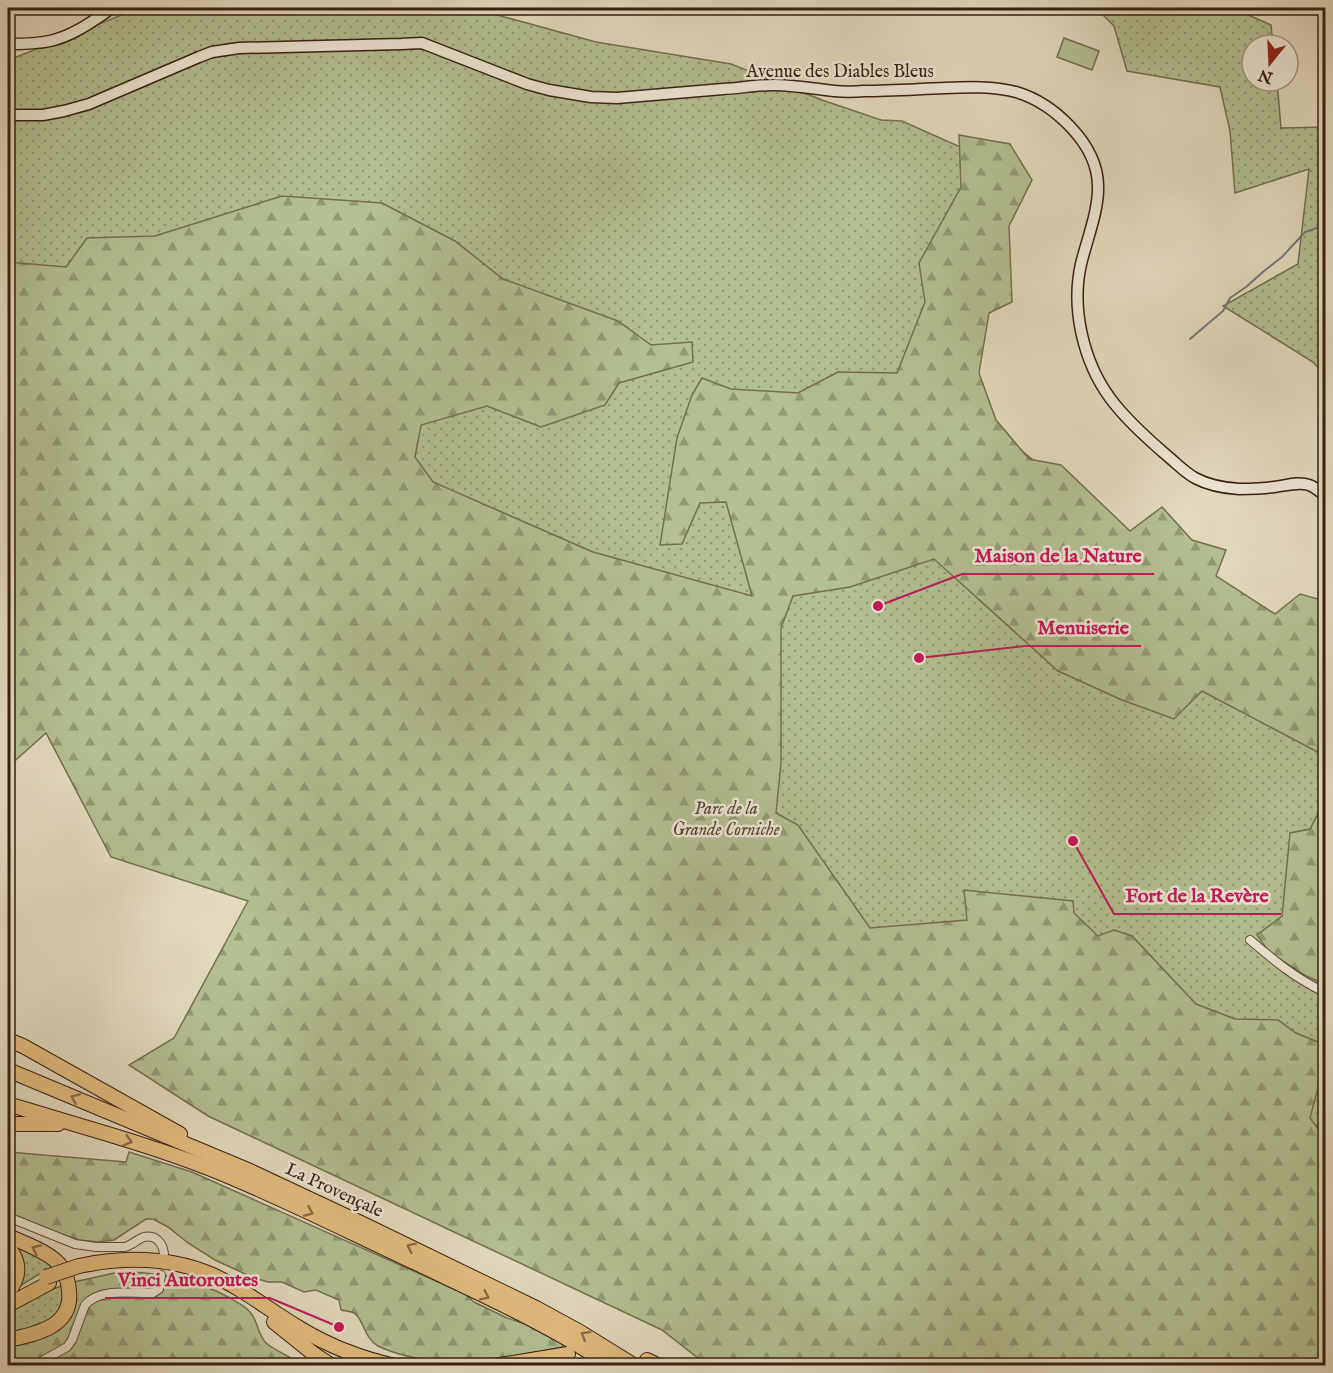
<svg xmlns="http://www.w3.org/2000/svg" width="1333" height="1373" font-family="'IM FELL English',serif">
  <defs>
    <pattern id="grass-dots" width="8" height="8" patternUnits="userSpaceOnUse" patternTransform="scale(1.5)"><rect width="8" height="8" fill="#b3c092"/><path d="M2 2h.1M6 6h.1" fill="none" stroke="#929b76" stroke-width="1.8" stroke-linecap="round"/></pattern>
    <pattern id="forest-firs" width="22" height="20" patternUnits="userSpaceOnUse" patternTransform="scale(1.5)"><rect width="22" height="20" fill="#b3c092"/><path d="M5 1l3.5 6h-7zM16 11l3.5 6h-7z" fill="#929b76"/></pattern>
  </defs>
  <rect width="100%" height="100%" fill="#e3dabf"/>
  <filter id="stains"><feTurbulence type="fractalNoise" baseFrequency=".00333" numOctaves="4"/><feColorMatrix values="0 0 0 0 .2 0 0 0 0 .09 0 0 0 0 .02 0 0 0 .5 -.17"/></filter>
  <radialGradient id="worn" r=".72"><stop offset=".6" stop-color="#630" stop-opacity="0"/><stop offset="1" stop-color="#630" stop-opacity=".3"/></radialGradient>
  <!-- grass -->
  <g fill="url(#grass-dots)" stroke="#757050" stroke-width="1.5">
    <path d="M 139,8 L 472,8 L 596,42 L 731,64 L 822,100 L 881,120 L 902,121 L 1023,175 L 967,314 L 987,423 L 1217,607 L 1325,659 L 1325,1365 L 261,900 L 42,718 L 8,749 L 8,59 L 14,58 Z"/>
    <path d="M 1096,8 L 1233,8 L 1271,25 L 1273,45 L 1252,45 L 1252,81 L 1277,81 L 1281,128 L 1325,127 L 1325,375 L 1313,362 L 1223,306 L 1298,264 L 1309,169 L 1235,193 L 1230,131 L 1220,87 L 1127,71 L 1114,26 Z"/>
    <path d="M 17,1245 L 45,1260 L 54,1268 L 39,1274 L 20,1286 C 26,1272 26,1258 15,1247 Z"/>
    <path d="M 64,1285 C 63,1291 63,1298 61,1305 C 54,1326 26,1330 8,1336 L 8,1313 L 45,1292 Z"/>
  </g>
  <!-- forest -->
  <g fill="url(#forest-firs)" stroke="#757050" stroke-width="1.5">
    <path d="M 959,135 L 1010,144 L 1032,180 L 1009,226 L 1012,302 L 989,313 L 979,373 L 996,420 L 1029,459 L 1061,465 L 1130,531 L 1162,507 L 1192,540 L 1226,550 L 1216,576 L 1275,614 L 1300,594 L 1325,601 L 1325,756 L 1202,691 L 1174,719 L 1122,700 L 1058,671 L 934,559 L 850,587 L 793,596 L 781,628 L 781,764 L 776,813 L 798,825 L 870,928 L 967,920 L 964,890 L 1073,901 L 1074,913 L 1098,936 L 1114,930 L 1132,936 L 1196,1004 L 1235,1019 L 1278,1020 L 1296,1033 L 1325,1045 L 1325,1061 L 1310,1118 L 1325,1138 L 1325,1365 L 707,1365 L 662,1330 L 208,1116 L 129,1065 L 174,1038 L 248,901 L 111,857 L 46,733 L 8,767 L 8,262 L 66,267 L 87,238 L 155,236 L 282,196 L 382,203 L 455,241 L 503,279 L 618,321 L 651,345 L 692,342 L 693,362 L 619,383 L 605,405 L 541,427 L 487,406 L 421,425 L 415,457 L 433,482 L 593,552 L 752,596 L 726,502 L 700,503 L 682,544 L 660,545 L 677,438 L 692,395 L 702,378 L 731,389 L 798,393 L 838,372 L 897,373 L 925,302 L 919,263 L 961,187 Z"/>
    <path d="M 1321,808 L 1326,818 L 1325,984 L 1306,976 L 1269,952 L 1257,935 L 1282,916 L 1290,833 L 1310,829 Z"/>
    <path d="M 8,1152 L 126,1162 L 129,1152 L 192,1172 L 465,1294 L 474,1302 L 507,1318 L 525,1324 L 564,1344 L 562,1347 C 502,1358 435,1373 378,1346 C 363,1337 363,1317 354,1313 C 350,1311 345,1311 341,1310 L 339,1300 L 316,1290 L 304,1292 L 282,1282 L 268,1282 L 254,1278 L 215,1260 L 188,1243 L 168,1227 L 153,1219 L 146,1219 L 114,1240 L 98,1242 L 79,1240 L 46,1229 L 8,1214 Z"/>
    <path d="M 119,1272 C 160,1272 193,1278 230,1298 C 236,1302 244,1305 249,1311 C 258,1319 257,1334 266,1343 C 275,1351 295,1358 300,1365 L 8,1365 L 8,1346 L 50,1334 L 74,1282 Z"/>
  </g>
  <!-- pitch -->
  <path fill="#b3c092" stroke="#757050" stroke-width="1.5" d="M 1064,38 L 1099,51 L 1092,70 L 1057,57 Z"/>
  <g fill="none" stroke-linecap="round" stroke-linejoin="round">
    <!-- stream -->
    <path stroke="#717b75" stroke-width="2" d="M 1190,339 L 1223,311 L 1230,298 L 1246,287 L 1264,271 L 1282,257 L 1305,232 L 1326,225"/>
    <defs>
      <g id="minor">
        <path d="M 1250,940 C 1276,962 1295,978 1326,993"/>
        <path d="M 8,1217 L 75,1244 L 96,1247 L 125,1247 C 132,1245 138,1239 144,1237 C 157,1234 164,1245 164,1256"/>
        <path d="M 33,1366 L 67,1347 L 72,1340 L 85,1305 C 101,1287 132,1294 153,1293 L 159,1289 L 161,1275"/>
      </g>
      <g id="secondary">
        <path d="M 8,44 C 21,44 36,44 50,41 C 73,36 93,21 112,8"/>
        <path d="M 8,115 L 43,115 L 64,111 L 89,104 L 199,57 L 212,52 L 239,48 L 401,44 L 422,43 L 527,84 L 549,90 L 591,97 L 617,98 C 653,95 688,92 723,89 C 740,88 757,85 774,85 C 794,85 814,89 834,91 C 844,92 854,92 864,91 C 891,91 918,89 945,88 C 968,87 993,86 1016,92 C 1053,103 1097,143 1098,185 C 1099,210 1087,239 1081,264 C 1071,308 1083,361 1110,398 C 1126,420 1151,442 1171,459 C 1179,466 1186,473 1195,478 C 1208,485 1224,488 1239,489 C 1250,489 1262,489 1274,487 C 1285,486 1298,481 1309,485 C 1315,487 1320,492 1326,496"/>
      </g>
      <g id="motorway">
        <path d="M 8,1040 L 23,1046 L 180,1134"/>
        <path d="M 8,1070 L 250,1171 L 363,1224 L 536,1308 L 580,1332 L 635,1366"/>
        <path d="M 8,1104 C 75,1125 145,1143 211,1169 C 281,1197 349,1232 418,1264 C 483,1295 550,1325 611,1366"/>
        <path d="M 8,1124 L 58,1124"/>
        <path d="M 8,1236 C 22,1242 46,1251 57,1262 C 65,1269 68,1280 69,1291 C 73,1328 34,1334 8,1340"/>
        <path d="M 8,1247 C 21,1262 20,1278 8,1292"/>
        <path d="M 79,1266 C 122,1257 169,1257 210,1274 C 243,1288 270,1311 301,1329 C 329,1346 364,1359 395,1366"/>
        <path d="M 8,1305 L 49,1283"/>
        <path d="M 274,1322 L 315,1355 L 332,1366"/>
        <path d="M 647,1360 L 659,1366"/>
        <path d="M 494,1366 L 568,1354"/>
      </g>
    </defs>
    <!-- minor casing -->
    <use href="#minor" stroke="#624e3b" stroke-width="10"/>
    <!-- secondary casing -->
    <use href="#secondary" stroke="#371f0f" stroke-width="13"/>
    <!-- motorway casing -->
    <use href="#motorway" stroke="#371f0f" stroke-width="16"/>
    <!-- minor -->
    <use href="#minor" stroke="#ede7d5" stroke-width="8"/>
    <!-- secondary -->
    <use href="#secondary" stroke="#ede7d5" stroke-width="10"/>
    <!-- motorway -->
    <use href="#motorway" stroke="#e2bd80" stroke-width="14"/>
    <defs>
      <path id="motorway-bridge" d="M 46,1277 L 79,1266"/>
    </defs>
    <!-- motorway-bridge casing -->
    <use href="#motorway-bridge" stroke="#371f0f" stroke-width="16" stroke-linecap="butt"/>
    <!-- motorway-bridge -->
    <use href="#motorway-bridge" stroke="#e2bd80" stroke-width="14"/>
  </g>
  <!-- one-way arrows -->
  <defs><path id="oneway-chevron" d="M-2-3.5L2.5 0L-2 3.5" fill="none" stroke-width="1.6" stroke-linecap="round" stroke-linejoin="round" transform="scale(1.5)"/></defs>
  <g stroke="#8c6e48">
    <use href="#oneway-chevron" transform="translate(75 1098) rotate(-157)"/>
    <use href="#oneway-chevron" transform="translate(128 1141) rotate(17)"/>
    <use href="#oneway-chevron" transform="translate(309 1212) rotate(24)"/>
    <use href="#oneway-chevron" transform="translate(411 1247) rotate(-154)"/>
    <use href="#oneway-chevron" transform="translate(36 1249) rotate(-155)"/>
    <use href="#oneway-chevron" transform="translate(485 1296) rotate(26)"/>
    <use href="#oneway-chevron" transform="translate(585 1335) rotate(-149)"/>
  </g>
  <g text-anchor="middle" dominant-baseline="central" stroke-width="5" stroke-linejoin="round" paint-order="stroke">
    <!-- street labels -->
    <g font-size="18" fill="#371f0f" stroke="#ede7d5">
      <text x="840" y="72">Avenue des Diables Bleus</text>
      <text transform="translate(334 1191) rotate(25)">La Provençale</text>
    </g>
    <!-- park labels -->
    <g font-size="18" font-style="italic" fill="#564730" stroke="#ede7d5">
      <text x="726" y="809">Parc de la<tspan x="726" dy="21">Grande Corniche</tspan></text>
    </g>
  </g>
  <!-- callouts -->
  <path fill="none" stroke="#c2185b" stroke-width="2" d="M878 606L962 574H1154M919 658L1025 646H1141M1073 841L1114 914H1281M339 1327L270 1298H105"/>
  <g fill="#c2185b" stroke="#ede7d5" stroke-width="2">
    <circle cx="878" cy="606" r="6"/>
    <circle cx="919" cy="658" r="6"/>
    <circle cx="1073" cy="841" r="6"/>
    <circle cx="339" cy="1327" r="6"/>
  </g>
  <g font-size="20" text-anchor="middle" font-weight="bold" fill="#c2185b" stroke="#ede7d5" stroke-width="5" stroke-linejoin="round" paint-order="stroke">
    <text x="1058" y="562">Maison de la Nature</text>
    <text x="1083" y="634">Menuiserie</text>
    <text x="1197" y="902">Fort de la Revère</text>
    <text x="188" y="1286">Vinci Autoroutes</text>
  </g>
  <!-- margin -->
  <rect width="1333" height="1373" fill="none" stroke="#e3dabf" stroke-width="30"/>
  <rect x="9" y="9" width="1315" height="1355" fill="none" stroke="#371f0f" stroke-width="3"/>
  <rect x="15" y="15" width="1303" height="1343" fill="none" stroke="#371f0f" stroke-width="1.5"/>
  <!-- north arrow -->
  <g transform="translate(1270 63) rotate(198)"><circle r="28" fill="#ede7d5" stroke="#a49786" stroke-width="1.5"/>
  <path d="M0-4.5L10 22L0 15L-10 22Z" fill="#8f2418"/>
  <text y="-9" font-size="16" font-weight="bold" text-anchor="middle" fill="#371f0f">N</text>
  </g>
  <rect width="100%" height="100%" filter="url(#stains)"/>
  <rect width="100%" height="100%" fill="url(#worn)"/>
</svg>
